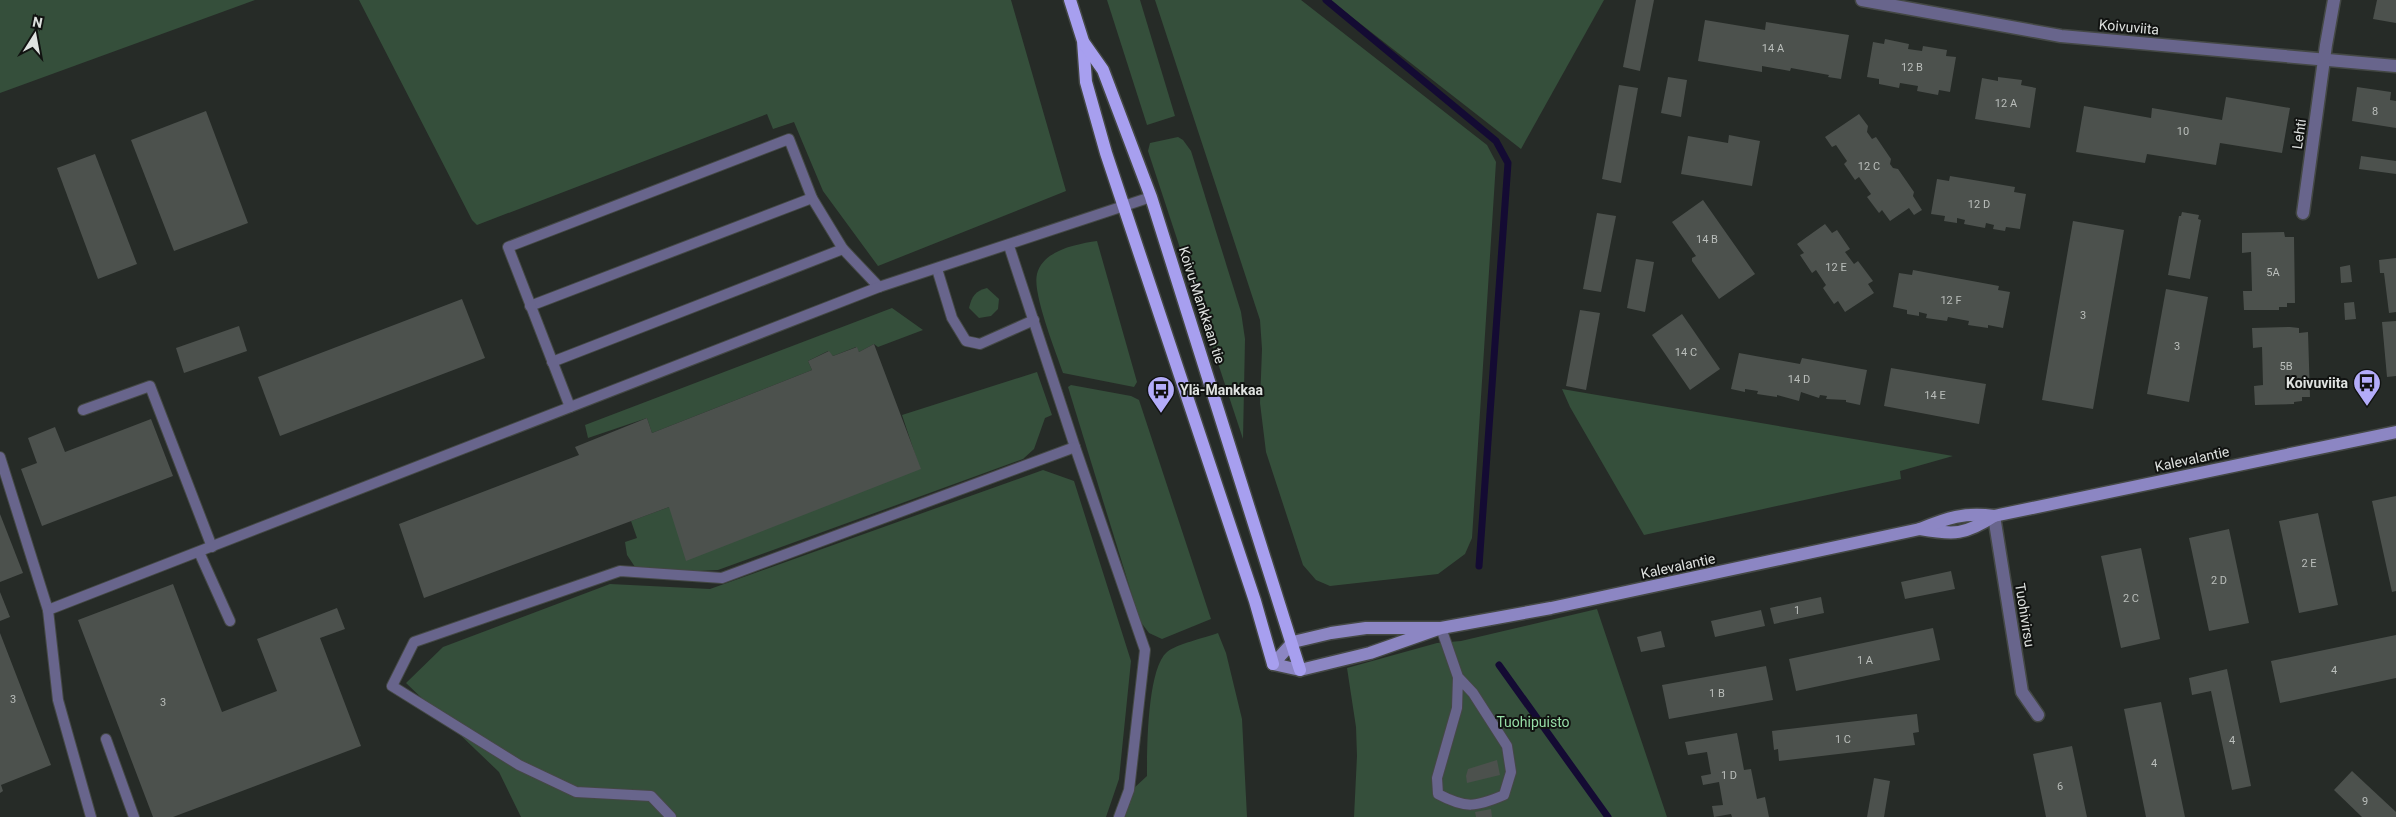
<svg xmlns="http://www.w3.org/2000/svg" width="2396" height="817" font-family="Roboto,sans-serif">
  <rect width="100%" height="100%" fill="#262b27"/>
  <!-- green -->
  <g fill="#354f3b">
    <path d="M 0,0 L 255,0 L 0,93 Z"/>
    <path d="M 359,0 L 1011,0 L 1066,191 L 878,266 L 823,191 L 794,122 L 773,129 L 767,114 L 477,225 L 472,220 Z"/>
    <path d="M 1107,0 L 1140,0 L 1175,116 L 1147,125 Z"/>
    <path d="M 1155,0 L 1301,0 L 1487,145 L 1496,162 L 1472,538 L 1465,554 L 1438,574 L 1330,586 L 1316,580 L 1303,565 L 1266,452 L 1260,403 L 1262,349 L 1260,320 Z"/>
    <path d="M 1330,0 L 1604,0 L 1521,149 Z"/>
    <path d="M 1178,137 L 1183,140 L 1191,151 L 1241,312 L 1245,339 L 1243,439 L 1148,151 L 1150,143 Z"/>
    <path d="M 1097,241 L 1137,382 L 1134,387 L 1063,373 C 1056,352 1032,293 1037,274 C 1043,250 1077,244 1097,241 Z"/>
    <path d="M 987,288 L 999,299 L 998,309 L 991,316 L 979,318 L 969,308 C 972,296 975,291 987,288 Z"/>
    <path d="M 892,308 L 923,330 L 878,347 L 874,344 L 859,352 L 856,347 L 833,356 L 828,351 L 808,361 L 812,370 L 652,433 L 647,418 L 588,438 L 585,425 Z"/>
    <path d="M 1037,372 L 1052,415 L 1045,418 L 1034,449 L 1023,459 L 718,570 L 678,572 L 635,567 L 627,555 L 625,542 L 637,538 L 631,521 L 669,507 L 920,469 L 902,415 Z"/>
    <path d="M 1071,385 L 1131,396 L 1139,400 L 1211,619 L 1162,639 L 1149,633 L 1140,621 L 1068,387 Z"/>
    <path d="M 1562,389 L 1953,456 L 1900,471 L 1901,479 L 1644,535 L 1570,407 Z"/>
    <path d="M 1043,470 L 1074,481 L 1131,661 L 1119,779 L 1106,817 L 521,817 L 499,772 L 406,683 L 443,647 L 610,584 L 710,589 Z"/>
    <path d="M 1597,609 L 1667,817 L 1354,817 L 1357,756 L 1356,727 L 1347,668 L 1437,643 L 1461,641 Z"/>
    <path d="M 1218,633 L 1226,653 L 1242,719 L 1247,817 L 1125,817 L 1133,789 L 1147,776 C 1147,750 1147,669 1167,652 C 1177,644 1204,638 1218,633 Z"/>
  </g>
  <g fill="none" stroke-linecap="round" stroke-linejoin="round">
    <!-- stream -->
    <g stroke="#140b33" stroke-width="7">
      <path d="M 1326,0 L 1496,141 L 1508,163 L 1479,566"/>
      <path d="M 1499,665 L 1608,817"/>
    </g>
  </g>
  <!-- building -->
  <g fill="#4c514d">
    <path d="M 1636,0 L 1654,0 L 1640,71 L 1623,67 Z"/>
    <path d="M 2377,0 L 2396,0 L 2396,23 L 2373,19 Z"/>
    <path d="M 1705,20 L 1765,30 L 1766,22 L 1849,35 L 1841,79 L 1828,77 L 1829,75 L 1791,68 L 1790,71 L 1762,66 L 1762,72 L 1698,61 Z"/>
    <path d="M 1885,39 L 1909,44 L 1908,49 L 1922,51 L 1923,46 L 1947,50 L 1946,56 L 1956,57 L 1950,92 L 1939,90 L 1938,95 L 1917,91 L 1918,86 L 1900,83 L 1899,88 L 1879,84 L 1879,79 L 1867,77 L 1873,42 L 1884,44 Z"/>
    <path d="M 1668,77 L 1687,80 L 1681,117 L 1661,113 Z"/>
    <path d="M 1998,77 L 2022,80 L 2021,85 L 2036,88 L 2030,128 L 1975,119 L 1982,78 L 1998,81 Z"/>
    <path d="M 1619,85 L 1638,88 L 1621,183 L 1602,179 Z"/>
    <path d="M 2357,87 L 2391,92 L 2390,100 L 2396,101 L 2396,128 L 2352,121 Z"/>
    <path d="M 2226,97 L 2290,108 L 2282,153 L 2220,143 L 2216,165 L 2147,154 L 2145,163 L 2076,152 L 2084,106 L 2151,118 L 2152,108 L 2222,120 Z"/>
    <path d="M 206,111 L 248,223 L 174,251 L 131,140 Z"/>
    <path d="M 1859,114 L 1868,126 L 1867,132 L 1872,139 L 1876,137 L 1891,159 L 1890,164 L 1893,168 L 1898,169 L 1914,192 L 1913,196 L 1922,210 L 1914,215 L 1909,208 L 1890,221 L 1882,210 L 1879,213 L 1867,197 L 1871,194 L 1859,177 L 1855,180 L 1844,164 L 1847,161 L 1836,145 L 1832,147 L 1825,137 Z"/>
    <path d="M 1729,135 L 1760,141 L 1752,186 L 1681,174 L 1688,136 L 1728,143 Z"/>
    <path d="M 95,154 L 137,264 L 98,279 L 57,168 Z"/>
    <path d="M 2361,156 L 2396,161 L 2396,174 L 2359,169 Z"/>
    <path d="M 1950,176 L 2015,187 L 2014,192 L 2026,194 L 2020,229 L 2006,227 L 2005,231 L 1993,229 L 1994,225 L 1986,223 L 1985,228 L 1964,224 L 1965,220 L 1957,218 L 1957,223 L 1944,221 L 1945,216 L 1931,214 L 1937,179 L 1949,181 Z"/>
    <path d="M 1703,200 L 1755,274 L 1719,299 L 1692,261 L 1692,258 L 1696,256 L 1672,222 Z"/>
    <path d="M 2182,212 L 2199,215 L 2198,219 L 2201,220 L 2190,279 L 2168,275 L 2179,216 L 2181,216 Z"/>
    <path d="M 1597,213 L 1616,216 L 1601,292 L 1583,289 Z"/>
    <path d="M 2073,221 L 2124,230 L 2093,409 L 2042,400 Z"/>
    <path d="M 1825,224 L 1832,233 L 1837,230 L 1850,249 L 1845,252 L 1854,264 L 1858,261 L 1873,281 L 1868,284 L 1874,293 L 1845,312 L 1838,301 L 1834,304 L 1823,288 L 1826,285 L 1816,270 L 1812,273 L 1800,255 L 1804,253 L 1797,244 Z"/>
    <path d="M 2284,232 L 2285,237 L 2294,237 L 2295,303 L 2287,303 L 2287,307 L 2279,307 L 2279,310 L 2244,310 L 2243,291 L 2252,291 L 2251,252 L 2242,253 L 2242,233 Z"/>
    <path d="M 2396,258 L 2396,312 L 2389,313 L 2384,273 L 2380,273 L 2379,260 Z"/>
    <path d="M 1636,259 L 1654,262 L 1645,312 L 1627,308 Z"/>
    <path d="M 2350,265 L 2352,282 L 2341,283 L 2340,267 Z"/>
    <path d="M 1913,270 L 1999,286 L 1998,290 L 2010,292 L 2003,328 L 1988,325 L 1988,328 L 1968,325 L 1969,321 L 1948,317 L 1947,321 L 1926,318 L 1927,314 L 1919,312 L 1919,316 L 1907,314 L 1907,310 L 1893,307 L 1899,273 L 1912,275 Z"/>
    <path d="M 2166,289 L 2208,297 L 2189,402 L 2147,394 Z"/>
    <path d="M 462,299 L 485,358 L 280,436 L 258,377 Z"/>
    <path d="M 2354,302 L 2356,319 L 2345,320 L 2344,303 Z"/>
    <path d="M 1580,310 L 1600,313 L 1586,390 L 1566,386 Z"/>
    <path d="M 1682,314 L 1720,369 L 1690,390 L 1652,335 Z"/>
    <path d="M 2396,321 L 2396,376 L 2387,377 L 2382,322 Z"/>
    <path d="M 239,326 L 247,351 L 184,373 L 176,348 Z"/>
    <path d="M 2290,327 L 2299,328 L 2299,333 L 2308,332 L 2310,397 L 2302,397 L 2302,401 L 2294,402 L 2294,404 L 2255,405 L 2254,386 L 2263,385 L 2262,347 L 2253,348 L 2252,328 Z"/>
    <path d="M 874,344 L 921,469 L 686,561 L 669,507 L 424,598 L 399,524 L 579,455 L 575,447 L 647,418 L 652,433 L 812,370 L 808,361 L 829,351 L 833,356 L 857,347 L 859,352 Z"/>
    <path d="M 1739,353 L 1800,364 L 1802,358 L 1867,370 L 1860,405 L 1846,402 L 1846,400 L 1826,399 L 1827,396 L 1820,395 L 1819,398 L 1801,392 L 1799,401 L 1777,395 L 1777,397 L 1757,394 L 1758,391 L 1745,389 L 1745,392 L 1731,389 Z"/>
    <path d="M 1891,368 L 1986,384 L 1979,424 L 1884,406 Z"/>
    <path d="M 151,419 L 173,476 L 42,526 L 21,469 L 37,463 L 28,438 L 55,427 L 65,452 Z"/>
    <path d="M 2396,496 L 2396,591 L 2392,592 L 2372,501 Z"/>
    <path d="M 2318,513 L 2338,605 L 2299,613 L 2279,521 Z"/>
    <path d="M 0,514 L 23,573 L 0,582 Z"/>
    <path d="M 2229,529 L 2249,623 L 2209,631 L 2189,538 Z"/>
    <path d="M 2141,548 L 2160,639 L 2121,648 L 2101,556 Z"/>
    <path d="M 1951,571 L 1955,589 L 1905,599 L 1901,582 Z"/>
    <path d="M 173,584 L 222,712 L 277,691 L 257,639 L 337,608 L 345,629 L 320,638 L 361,746 L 173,817 L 153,817 L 78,620 Z"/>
    <path d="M 0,592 L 10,617 L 0,621 Z"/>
    <path d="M 1821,597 L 1824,613 L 1774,624 L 1770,608 Z"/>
    <path d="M 1761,610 L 1765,626 L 1715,637 L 1711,621 Z"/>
    <path d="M 1933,628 L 1940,660 L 1796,691 L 1789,659 Z"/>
    <path d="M 1661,631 L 1665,647 L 1641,652 L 1637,637 Z"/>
    <path d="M 0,633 L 51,765 L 1,785 L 3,791 L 0,793 Z"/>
    <path d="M 2396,635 L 2396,678 L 2280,703 L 2271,661 Z"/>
    <path d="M 1766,666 L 1773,700 L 1669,719 L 1662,685 Z"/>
    <path d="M 2227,669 L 2251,786 L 2232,790 L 2211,691 L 2192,695 L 2189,678 Z"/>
    <path d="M 2161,702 L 2185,817 L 2146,817 L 2124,709 Z"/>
    <path d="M 1917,714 L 1919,732 L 1913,733 L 1915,745 L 1779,761 L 1778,749 L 1774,750 L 1772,731 Z"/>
    <path d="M 1737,733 L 1744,770 L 1751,769 L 1757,799 L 1765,797 L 1769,817 L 1732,817 L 1731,814 L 1714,817 L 1712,806 L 1723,805 L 1719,782 L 1703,785 L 1701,776 L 1711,774 L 1707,752 L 1688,755 L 1685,742 Z"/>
    <path d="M 2072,746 L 2087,817 L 2046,817 L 2033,754 Z"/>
    <path d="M 1497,760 L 1500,775 L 1467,783 L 1466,776 L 1468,769 Z"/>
    <path d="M 2352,771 L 2396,812 L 2396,817 L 2362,817 L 2334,790 Z"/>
    <path d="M 1874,778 L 1890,781 L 1884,817 L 1867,817 Z"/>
    <path d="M 1491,809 L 1492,817 L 1476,817 L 1475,812 Z"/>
  </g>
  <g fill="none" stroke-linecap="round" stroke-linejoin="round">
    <defs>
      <g id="service">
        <path d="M 1009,246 L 1075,447 L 1145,650 L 1129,790 L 1119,817"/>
        <path d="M 937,269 L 952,318 L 966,341 L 980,344 L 1034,320"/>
        <path d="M 530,306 L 812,198"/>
        <path d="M 552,362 L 843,249"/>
        <path d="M 570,407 L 508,247 L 789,139 L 812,198 L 843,249 L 879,287"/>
        <path d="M 83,410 L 150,386 L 212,547"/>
        <path d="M 0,457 L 48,610"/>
        <path d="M 199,552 L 230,621"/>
        <path d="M 1441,628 L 1458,677 L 1473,693 L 1507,746 L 1511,772 L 1504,795 C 1476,807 1466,809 1438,794 L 1437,778 L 1457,708 L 1458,677"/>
        <path d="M 106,739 L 134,817"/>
        <path d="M 91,817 L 58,700 L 48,610 L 879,287 L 1151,197"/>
        <path d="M 671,817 L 651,796 L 576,792 L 519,765 L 392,686 L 414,642 L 620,571 L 722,578 L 1075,447"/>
      </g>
      <g id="minor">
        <path d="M 1862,0 L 2061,36 L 2396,66"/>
        <path d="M 2303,213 L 2326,45 L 2334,0"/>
        <path d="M 1994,516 L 2022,692 L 2038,715"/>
      </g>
      <g id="secondary">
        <path d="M 1920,529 C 1954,535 1965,535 1994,516"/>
        <path d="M 1441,628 L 1366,628 L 1331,633 L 1293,642 L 1273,664 L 1300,670 L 1370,653 L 1441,628 L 1551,608 L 1920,529 C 1947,518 1964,512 1994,516 L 2396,432"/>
      </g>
      <g id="primary">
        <path d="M 1070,0 L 1083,41 L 1086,82 L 1106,153 L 1255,601 L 1273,664"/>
        <path d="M 1084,43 L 1103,70 L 1151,197 L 1300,670"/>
      </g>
    </defs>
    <!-- service casing -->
    <use href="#service" stroke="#444845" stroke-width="12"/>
    <!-- minor casing -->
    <use href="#minor" stroke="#444845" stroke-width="15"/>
    <!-- secondary casing -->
    <use href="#secondary" stroke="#444845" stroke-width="15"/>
    <!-- primary casing -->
    <use href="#primary" stroke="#444845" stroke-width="15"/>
    <!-- service -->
    <use href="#service" stroke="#68658c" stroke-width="10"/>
    <!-- minor -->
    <use href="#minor" stroke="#68658c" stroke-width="12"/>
    <!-- secondary -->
    <use href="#secondary" stroke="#8c86c3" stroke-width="12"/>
    <!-- primary -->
    <use href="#primary" stroke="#a79fef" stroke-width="12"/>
  </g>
  <!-- icons -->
  <defs>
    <symbol id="bus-pin" viewBox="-11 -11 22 30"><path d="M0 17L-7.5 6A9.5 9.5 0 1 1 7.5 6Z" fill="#b3acf9" stroke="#111311"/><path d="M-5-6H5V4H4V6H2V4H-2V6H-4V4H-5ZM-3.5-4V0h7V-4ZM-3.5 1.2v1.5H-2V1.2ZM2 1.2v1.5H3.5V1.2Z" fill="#111"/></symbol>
  </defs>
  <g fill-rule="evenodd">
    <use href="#bus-pin" x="2351" y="367" width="32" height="43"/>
    <use href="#bus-pin" x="1145" y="374" width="32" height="43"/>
  </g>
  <g text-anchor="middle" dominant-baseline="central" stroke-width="4" stroke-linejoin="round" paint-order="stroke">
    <!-- number labels -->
    <g font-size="11" fill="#babebb">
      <text x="1773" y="48">14 A</text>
      <text x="1912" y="67">12 B</text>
      <text x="2006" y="103">12 A</text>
      <text x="2375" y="111">8</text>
      <text x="2183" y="131">10</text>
      <text x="1869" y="166">12 C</text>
      <text x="1979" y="204">12 D</text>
      <text x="1707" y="239">14 B</text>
      <text x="1836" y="267">12 E</text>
      <text x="2273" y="272">5A</text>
      <text x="1951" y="300">12 F</text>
      <text x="2083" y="315">3</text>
      <text x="2177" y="346">3</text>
      <text x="1686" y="352">14 C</text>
      <text x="2286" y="366">5B</text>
      <text x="1799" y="379">14 D</text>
      <text x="1935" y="395">14 E</text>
      <text x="2309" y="563">2 E</text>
      <text x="2219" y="580">2 D</text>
      <text x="2131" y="598">2 C</text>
      <text x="1797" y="610">1</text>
      <text x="1865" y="660">1 A</text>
      <text x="2334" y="670">4</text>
      <text x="1717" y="693">1 B</text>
      <text x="13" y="699">3</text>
      <text x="163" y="702">3</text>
      <text x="1843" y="739">1 C</text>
      <text x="2232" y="740">4</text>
      <text x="2154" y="763">4</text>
      <text x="1729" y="775">1 D</text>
      <text x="2060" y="786">6</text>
      <text x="2365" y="801">9</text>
    </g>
    <!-- street labels -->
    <g font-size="14" fill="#dfe2e0" stroke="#111311">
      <text transform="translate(2129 27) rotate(5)">Koivuviita</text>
      <text transform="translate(2299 134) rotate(-82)">Lehti</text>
      <text transform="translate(1202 305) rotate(72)">Koivu-Mankkaan tie</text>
      <text transform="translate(2192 459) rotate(-12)">Kalevalantie</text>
      <text transform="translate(1678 566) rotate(-12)">Kalevalantie</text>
      <text transform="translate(2025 615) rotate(81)">Tuohivirsu</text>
    </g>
    <!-- poi labels -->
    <g font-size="14" font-weight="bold" fill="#dfe2e0" stroke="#111311" text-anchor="end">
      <text x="2348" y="383">Koivuviita</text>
      <text x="1180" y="390" text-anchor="start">Ylä-Mankkaa</text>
    </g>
    <!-- park labels -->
    <g font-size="14" fill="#97dea7" stroke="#111311">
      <text x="1533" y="722">Tuohipuisto</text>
    </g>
  </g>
  <!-- north arrow -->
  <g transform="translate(35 35) rotate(11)" stroke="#111311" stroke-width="4" paint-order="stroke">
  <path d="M0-4L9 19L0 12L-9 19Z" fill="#dfe2e0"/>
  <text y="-8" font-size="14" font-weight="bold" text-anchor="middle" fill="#dfe2e0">N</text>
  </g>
</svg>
